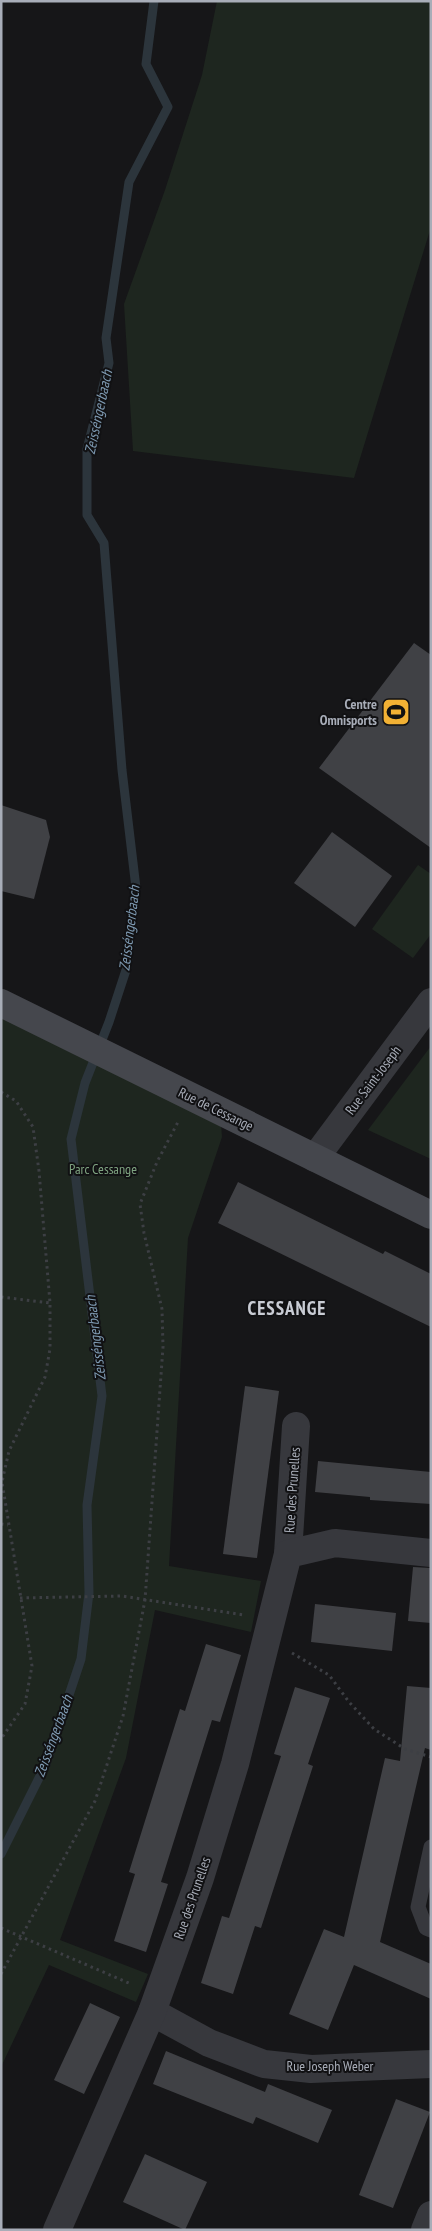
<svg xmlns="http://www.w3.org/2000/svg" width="432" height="2231" font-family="'PT Sans Narrow',sans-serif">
  <rect width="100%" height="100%" fill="#161618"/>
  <!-- green -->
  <g fill="#1e261f">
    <path d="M 217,1 L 431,1 L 431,227 L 354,478 L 133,451 L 124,304 L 165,190 L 202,75 Z"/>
    <path d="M 418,865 L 431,874 L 431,934 L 413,958 L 372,929 Z"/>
    <path d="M 1,1003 L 220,1111 L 222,1137 L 188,1238 L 169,1566 L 261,1581 L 251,1632 L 155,1610 L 126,1758 L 60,1940 L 148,1974 L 136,2002 L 49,1965 L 1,2067 Z"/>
    <path d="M 431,1046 L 431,1159 L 368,1130 Z"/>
  </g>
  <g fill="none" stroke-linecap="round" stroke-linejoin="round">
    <!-- stream -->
    <path stroke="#2c353c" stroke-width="9" d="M 1,1854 L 46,1764 L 81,1659 L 89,1593 L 87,1505 L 102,1396 L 71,1139 L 85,1083 L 109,1022 L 127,967 L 136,888 L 122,770 L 104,543 L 87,515 L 87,449 L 109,363 L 106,338 L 129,182 L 168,107 L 146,64 L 154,1"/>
  </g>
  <!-- building -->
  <g fill="#404145">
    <path d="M 414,643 L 431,655 L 431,848 L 319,768 Z"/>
    <path d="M 1,805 L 46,820 L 50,837 L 34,899 L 1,891 Z"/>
    <path d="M 332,832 L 392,876 L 355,927 L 294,883 Z"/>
    <path d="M 238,1182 L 383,1254 L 385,1251 L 431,1274 L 431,1327 L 218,1223 Z"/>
    <path d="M 245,1386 L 279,1391 L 257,1558 L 223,1554 Z"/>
    <path d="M 318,1461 L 431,1472 L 431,1504 L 370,1500 L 370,1497 L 315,1492 Z"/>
    <path d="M 413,1567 L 431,1568 L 431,1623 L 408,1621 Z"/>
    <path d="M 315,1604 L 396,1613 L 392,1651 L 311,1642 Z"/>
    <path d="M 206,1644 L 241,1655 L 220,1722 L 212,1720 L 161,1882 L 168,1884 L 146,1952 L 114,1941 L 135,1874 L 129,1872 L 180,1709 L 185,1711 Z"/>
    <path d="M 407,1686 L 431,1688 L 431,1750 L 425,1748 L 380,1942 L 431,1964 L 431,1999 L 354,1965 L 328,2030 L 289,2014 L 324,1929 L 344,1937 L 385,1758 L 400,1761 Z"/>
    <path d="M 295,1687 L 330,1698 L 308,1764 L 313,1766 L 261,1928 L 255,1926 L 233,1994 L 201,1983 L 222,1916 L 229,1918 L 281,1756 L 274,1754 Z"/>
    <path d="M 90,2003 L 120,2017 L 84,2094 L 54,2080 Z"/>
    <path d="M 166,2051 L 265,2092 L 268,2084 L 332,2110 L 318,2143 L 256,2117 L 253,2124 L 153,2084 Z"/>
    <path d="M 396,2099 L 430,2112 L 393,2208 L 359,2195 Z"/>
    <path d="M 145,2154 L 207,2182 L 185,2230 L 123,2202 Z"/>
  </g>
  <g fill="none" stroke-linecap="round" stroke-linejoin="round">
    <!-- path -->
    <g stroke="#3d3f44" stroke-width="3" stroke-dasharray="2.5 4" stroke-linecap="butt">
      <path d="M 1,1092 L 16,1101 L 33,1127 L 39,1171 L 50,1303 L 50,1349 L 45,1377 L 9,1451 L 2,1482 L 32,1666 L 25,1704 L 1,1739"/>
      <path d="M 1,1297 L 50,1303"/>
      <path d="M 1,1524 L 8,1525"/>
      <path d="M 20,1598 L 122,1596 L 244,1615"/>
      <path d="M 292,1653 L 329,1675 L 349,1702 L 374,1729 L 405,1749 L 431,1757"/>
      <path d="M 1,1928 L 131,1984"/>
      <path d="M 1,1974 L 95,1801 L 123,1716 L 145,1600 L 163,1347 L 162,1309 L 144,1233 L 140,1204 L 157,1162 L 178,1122"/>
    </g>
    <!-- service -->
    <path stroke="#37383d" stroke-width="15" d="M 431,1847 L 418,1907 L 426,1928 L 431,1930"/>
    <!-- minor -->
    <g stroke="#37383d" stroke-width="28">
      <path d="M 315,1158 L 431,1002"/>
      <path d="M 288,1554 L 296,1426"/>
      <path d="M 152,2012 L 209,2043 L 264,2064 L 311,2069 L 431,2064"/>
      <path d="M 57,2230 L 152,2012 L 200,1878 L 235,1764 L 288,1554 L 335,1543 L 431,1553"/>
      <path d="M 425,2230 L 431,2215"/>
    </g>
    <!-- secondary -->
    <path stroke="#45474d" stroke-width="28" d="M 1,1003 L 431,1215"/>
  </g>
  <!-- icons -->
  <defs>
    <symbol id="stadium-square" viewBox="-11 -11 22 22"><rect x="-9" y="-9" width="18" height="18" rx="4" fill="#f2b134" stroke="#111113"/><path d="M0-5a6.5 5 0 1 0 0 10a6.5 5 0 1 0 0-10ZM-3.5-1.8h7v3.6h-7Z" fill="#111"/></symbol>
  </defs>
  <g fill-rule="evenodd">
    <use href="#stadium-square" x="380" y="696" width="32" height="32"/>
  </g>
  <g text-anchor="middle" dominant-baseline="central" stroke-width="4" stroke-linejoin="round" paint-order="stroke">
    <!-- poi labels -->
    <g font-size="14" font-weight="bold" fill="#a8adb8" stroke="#111113" text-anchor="end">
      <text x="377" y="704">Centre<tspan x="377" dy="16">Omnisports</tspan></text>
    </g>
    <!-- street labels -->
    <g font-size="14" fill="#a8adb8" stroke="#111113">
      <text transform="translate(373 1080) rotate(-53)">Rue Saint-Joseph</text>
      <text transform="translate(216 1109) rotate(26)">Rue de Cessange</text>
      <text transform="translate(292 1490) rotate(-86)">Rue des Prunelles</text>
      <text transform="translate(192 1898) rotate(-71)">Rue des Prunelles</text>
      <text x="330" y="2066">Rue Joseph Weber</text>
    </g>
    <!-- park labels -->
    <g font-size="14" fill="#7fa381" stroke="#111113">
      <text x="103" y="1169">Parc Cessange</text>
    </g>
    <!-- water labels -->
    <g font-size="15" font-style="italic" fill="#7f9bb3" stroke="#111113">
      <text transform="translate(98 412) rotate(-78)">Zeisséngerbaach</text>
      <text transform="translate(129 928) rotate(-83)">Zeisséngerbaach</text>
      <text transform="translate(95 1338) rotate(-97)">Zeisséngerbaach</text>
      <text transform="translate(53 1736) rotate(-70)">Zeisséngerbaach</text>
    </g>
    <!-- district labels -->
    <g font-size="19" font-weight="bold" letter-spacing="1" fill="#c9ccd4" stroke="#111113">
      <text x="287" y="1308">CESSANGE</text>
    </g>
  </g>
  <!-- border -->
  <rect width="432" height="2231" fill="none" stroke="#a8adb8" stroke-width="5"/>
</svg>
